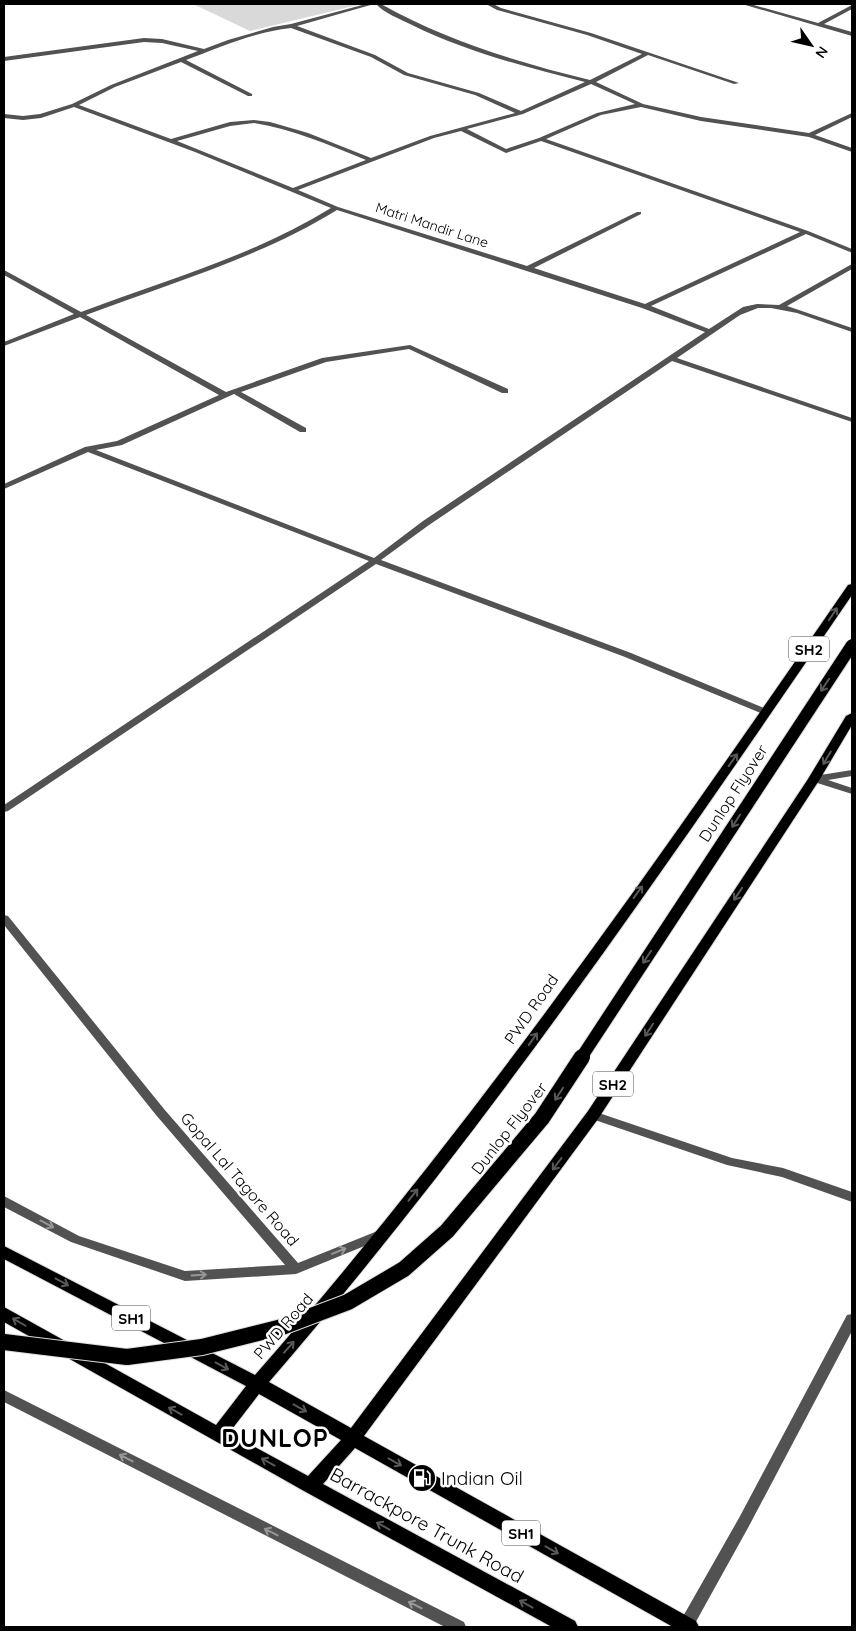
<svg xmlns="http://www.w3.org/2000/svg" width="856" height="1631" font-family="Quicksand,sans-serif">
  <rect width="100%" height="100%" fill="#fff"/>
  <!-- green -->
  <path fill="#d9d9d9" d="M 193,4 L 362,4 L 250,31 Z"/>
  <g fill="none" stroke-linecap="round" stroke-linejoin="round">
    <defs>
      <path id="primary" d="M 852,584 L 852,595 C 668,864 483,1135 269,1382 L 351,1428 L 588,1111 L 808,779 L 846,716 L 852,713 L 852,725 L 820,779 L 598,1119 L 364,1436 L 696,1621 L 699,1627 L 673,1627 L 355,1448 L 323,1484 L 575,1621 L 578,1627 L 552,1627 L 304,1491 L 4,1322 L 4,1307 L 216,1425 L 246,1386 L 4,1259 L 4,1246 L 255,1375 C 473,1127 661,856 848,585 ZM 259,1394 L 341,1440 L 308,1476 L 229,1433 Z"/>
    </defs>
    <!-- primary casing -->
    <use href="#primary" stroke="#dbdbdb" stroke-width="2"/>
    <!-- minor -->
    <g fill="#525252" fill-rule="evenodd">
      <path d="M 366,4 L 374,4 L 297,26 L 375,55 L 408,73 L 479,93 L 521,111 L 585,82 C 526,67 467,52 412,25 C 400,19 384,13 376,4 L 381,4 C 447,41 517,62 590,80 L 642,54 L 587,35 L 497,10 L 486,4 L 493,4 L 501,8 L 591,33 L 739,83 L 734,84 L 648,55 L 596,82 L 643,104 L 701,117 L 809,133 L 852,113 L 852,117 L 815,135 L 852,148 L 852,152 L 809,137 L 701,121 L 641,107 L 601,115 L 546,139 L 808,231 L 852,249 L 852,253 L 850,252 L 806,234 L 651,306 L 709,329 L 743,307 L 757,304 L 779,305 L 852,264 L 852,269 L 787,306 L 852,328 L 852,332 L 797,313 L 771,308 L 758,308 L 740,315 L 677,358 L 852,418 L 852,422 L 672,361 L 429,525 L 381,560 L 631,653 L 769,710 L 771,712 L 769,714 L 763,714 L 625,657 L 376,564 L 8,811 L 4,812 L 4,805 L 369,561 L 88,452 L 4,489 L 4,484 L 85,447 L 117,441 L 219,395 L 80,317 L 4,346 L 4,342 L 74,314 L 4,275 L 4,270 L 81,312 C 166,280 253,256 331,208 L 195,152 L 74,107 L 41,118 L 23,120 L 4,118 L 4,114 L 23,116 L 40,114 L 72,104 L 111,85 L 198,51 L 162,43 L 144,42 L 4,61 L 4,57 L 144,38 L 162,39 L 204,49 L 228,40 L 273,27 L 291,24 ZM 291,28 L 371,57 L 404,75 L 475,95 L 515,113 L 430,136 L 371,158 L 308,133 L 270,122 L 254,120 L 230,122 L 171,139 L 79,105 L 115,87 L 181,62 L 248,96 L 252,96 L 252,94 L 186,60 C 220,47 254,32 291,28 ZM 591,84 L 635,104 L 597,113 L 539,138 L 506,149 L 467,129 L 523,114 ZM 254,123 C 293,129 329,145 366,160 L 293,188 L 177,141 L 230,126 ZM 461,131 L 506,153 L 541,141 L 800,232 L 645,304 L 534,268 L 641,214 L 641,212 L 637,212 L 527,266 L 338,207 L 298,190 L 434,138 ZM 337,210 L 642,308 L 705,332 L 423,521 L 374,558 L 96,450 L 122,445 L 234,394 L 300,432 L 306,432 L 306,428 L 241,392 L 326,362 L 409,349 L 502,393 L 508,393 L 508,389 L 410,345 L 322,358 L 226,392 L 86,315 C 171,283 259,258 337,210 Z"/>
      <path d="M 742,4 L 750,4 L 818,23 L 852,5 L 852,9 L 824,24 L 852,32 L 852,36 Z"/>
      <path d="M 852,770 L 852,776 L 828,780 L 852,788 L 852,794 L 811,781 L 809,779 L 814,776 Z"/>
      <path d="M 593,1111 L 732,1158 L 783,1168 L 852,1192 L 852,1202 L 782,1177 L 727,1165 L 589,1118 L 587,1115 L 589,1112 Z"/>
      <path d="M 852,1314 L 852,1331 L 749,1526 L 693,1627 L 680,1627 L 679,1625 L 681,1620 L 739,1518 L 847,1315 Z"/>
      <path d="M 4,1390 L 464,1622 L 466,1627 L 445,1627 L 4,1402 Z"/>
    </g>
    <!-- tertiary -->
    <path fill="#525252" fill-rule="evenodd" d="M 4,915 L 8,916 L 164,1109 L 298,1263 L 380,1230 L 384,1232 L 386,1235 L 384,1238 L 296,1274 L 185,1281 L 71,1242 L 4,1207 L 4,1196 L 79,1236 L 185,1271 L 285,1265 L 156,1115 L 4,925 Z"/>
    <!-- primary -->
    <use href="#primary" fill="#000" fill-rule="evenodd"/>
    <defs>
      <path id="primary-bridge-far1" d="M 581,1058 L 852,645"/>
      <path id="primary-bridge" d="M 4,1342 L 127,1357 L 202,1347 L 282,1327 L 348,1302 L 404,1269 L 447,1231 L 542,1118 L 582,1057"/>
    </defs>
    <!-- primary-bridge-far1 casing -->
    <use href="#primary-bridge-far1" stroke="#dbdbdb" stroke-width="14" stroke-linecap="butt"/>
    <!-- primary-bridge casing -->
    <use href="#primary-bridge" stroke="#dbdbdb" stroke-width="18" stroke-linecap="butt"/>
    <!-- primary-bridge-far1 -->
    <use href="#primary-bridge-far1" stroke="#000" stroke-width="12"/>
    <!-- primary-bridge -->
    <use href="#primary-bridge" stroke="#000" stroke-width="16"/>
  </g>
  <!-- one-way arrows -->
  <defs><path id="oneway-shaft" d="M-6 0H5M1.5-3L5.5 0L1.5 3" fill="none" stroke-width="1.6" stroke-linecap="round" stroke-linejoin="round" transform="scale(1.25)"/></defs>
  <g stroke="#595959">
    <use href="#oneway-shaft" transform="translate(833 614) rotate(-56)"/>
    <use href="#oneway-shaft" transform="translate(825 685) rotate(124)"/>
    <use href="#oneway-shaft" transform="translate(827 758) rotate(121)"/>
    <use href="#oneway-shaft" transform="translate(733 760) rotate(-55)"/>
    <use href="#oneway-shaft" transform="translate(736 821) rotate(123)"/>
    <use href="#oneway-shaft" transform="translate(638 892) rotate(-54)"/>
    <use href="#oneway-shaft" transform="translate(738 894) rotate(124)"/>
    <use href="#oneway-shaft" transform="translate(647 957) rotate(123)"/>
    <use href="#oneway-shaft" transform="translate(649 1030) rotate(123)"/>
    <use href="#oneway-shaft" transform="translate(533 1039) rotate(-55)"/>
    <use href="#oneway-shaft" transform="translate(559 1094) rotate(123)"/>
    <use href="#oneway-shaft" transform="translate(557 1164) rotate(127)"/>
    <use href="#oneway-shaft" transform="translate(413 1195) rotate(-52)"/>
    <use href="#oneway-shaft" transform="translate(62 1282) rotate(28)"/>
    <use href="#oneway-shaft" transform="translate(19 1322) rotate(-150)"/>
    <use href="#oneway-shaft" transform="translate(289 1347) rotate(-49)"/>
    <use href="#oneway-shaft" transform="translate(222 1366) rotate(28)"/>
    <use href="#oneway-shaft" transform="translate(300 1408) rotate(29)"/>
    <use href="#oneway-shaft" transform="translate(175 1411) rotate(-151)"/>
    <use href="#oneway-shaft" transform="translate(268 1462) rotate(-151)"/>
    <use href="#oneway-shaft" transform="translate(395 1462) rotate(29)"/>
    <use href="#oneway-shaft" transform="translate(383 1526) rotate(-151)"/>
    <use href="#oneway-shaft" transform="translate(552 1550) rotate(29)"/>
    <use href="#oneway-shaft" transform="translate(526 1604) rotate(-151)"/>
  </g>
  <g stroke="#979797">
    <use href="#oneway-shaft" transform="translate(47 1224) rotate(28)"/>
    <use href="#oneway-shaft" transform="translate(339 1251) rotate(-22)"/>
    <use href="#oneway-shaft" transform="translate(199 1275) rotate(-4)"/>
    <use href="#oneway-shaft" transform="translate(126 1458) rotate(-153)"/>
    <use href="#oneway-shaft" transform="translate(271 1532) rotate(-153)"/>
    <use href="#oneway-shaft" transform="translate(415 1605) rotate(-153)"/>
  </g>
  <!-- icons -->
  <defs>
    <symbol id="fuel-disc" viewBox="-11 -11 22 22"><circle r="9.5" fill="#000" stroke="#fff"/><path d="M-5.5-6h7V0h2V4h1.3V-2.5L3-4.5l.8-.8L6-3V5H2.5V1h-1V6h-7ZM-4.2-4.7v3.2H.2V-4.7Z" fill="#fff"/></symbol>
  </defs>
  <g fill-rule="evenodd">
    <use href="#fuel-disc" x="406" y="1462" width="32" height="32"/>
  </g>
  <g text-anchor="middle" dominant-baseline="central" stroke-width="5" stroke-linejoin="round" paint-order="stroke">
    <!-- far-street labels -->
    <g font-size="14" fill="#000" stroke="#fff">
      <text transform="translate(432 225) rotate(18)">Matri Mandir Lane</text>
    </g>
    <!-- shield labels -->
    <g fill="#fff" stroke="#4c4c4c" stroke-width="1">
      <rect x="789" y="636.5" width="40" height="25" rx="4"/>
      <rect x="593" y="1071.5" width="40" height="25" rx="4"/>
      <rect x="112" y="1305.5" width="38" height="25" rx="4"/>
      <rect x="502" y="1520.5" width="38" height="25" rx="4"/>
    </g>
    <g font-size="15" font-weight="bold" fill="#000">
      <text x="809" y="649">SH2</text>
      <text x="613" y="1084">SH2</text>
      <text x="131" y="1318">SH1</text>
      <text x="521" y="1533">SH1</text>
    </g>
    <!-- street labels -->
    <g font-size="16" fill="#000" stroke="#fff">
      <text transform="translate(733 793) rotate(-57)">Dunlop Flyover</text>
      <text transform="translate(531 1009) rotate(-55)">PWD Road</text>
      <text transform="translate(509 1128) rotate(-52)">Dunlop Flyover</text>
      <text transform="translate(240 1179) rotate(49)">Gopal Lal Tagore Road</text>
      <text transform="translate(283 1326) rotate(-49)">PWD Road</text>
    </g>
    <!-- near-poi labels -->
    <g font-size="19" fill="#000" stroke="#fff" text-anchor="start">
      <text x="441" y="1478">Indian Oil</text>
    </g>
    <!-- near-street labels -->
    <g font-size="19" fill="#000" stroke="#fff">
      <text transform="translate(427 1525) rotate(29)">Barrackpore Trunk Road</text>
    </g>
    <!-- near-district labels -->
    <g font-size="25" font-weight="bold" letter-spacing="1" fill="#000" stroke="#fff">
      <text x="275" y="1437">DUNLOP</text>
    </g>
  </g>
  <!-- border -->
  <rect width="856" height="1631" fill="none" stroke="#000000" stroke-width="10"/>
  <!-- north arrow -->
  <g transform="translate(811 45) rotate(124)" stroke="#ffffff" stroke-width="4" paint-order="stroke">
  <path d="M0-4L9 19L0 12L-9 19Z" fill="#000000"/>
  <text y="-8" font-size="14" font-weight="bold" text-anchor="middle" fill="#000000">N</text>
  </g>
</svg>
